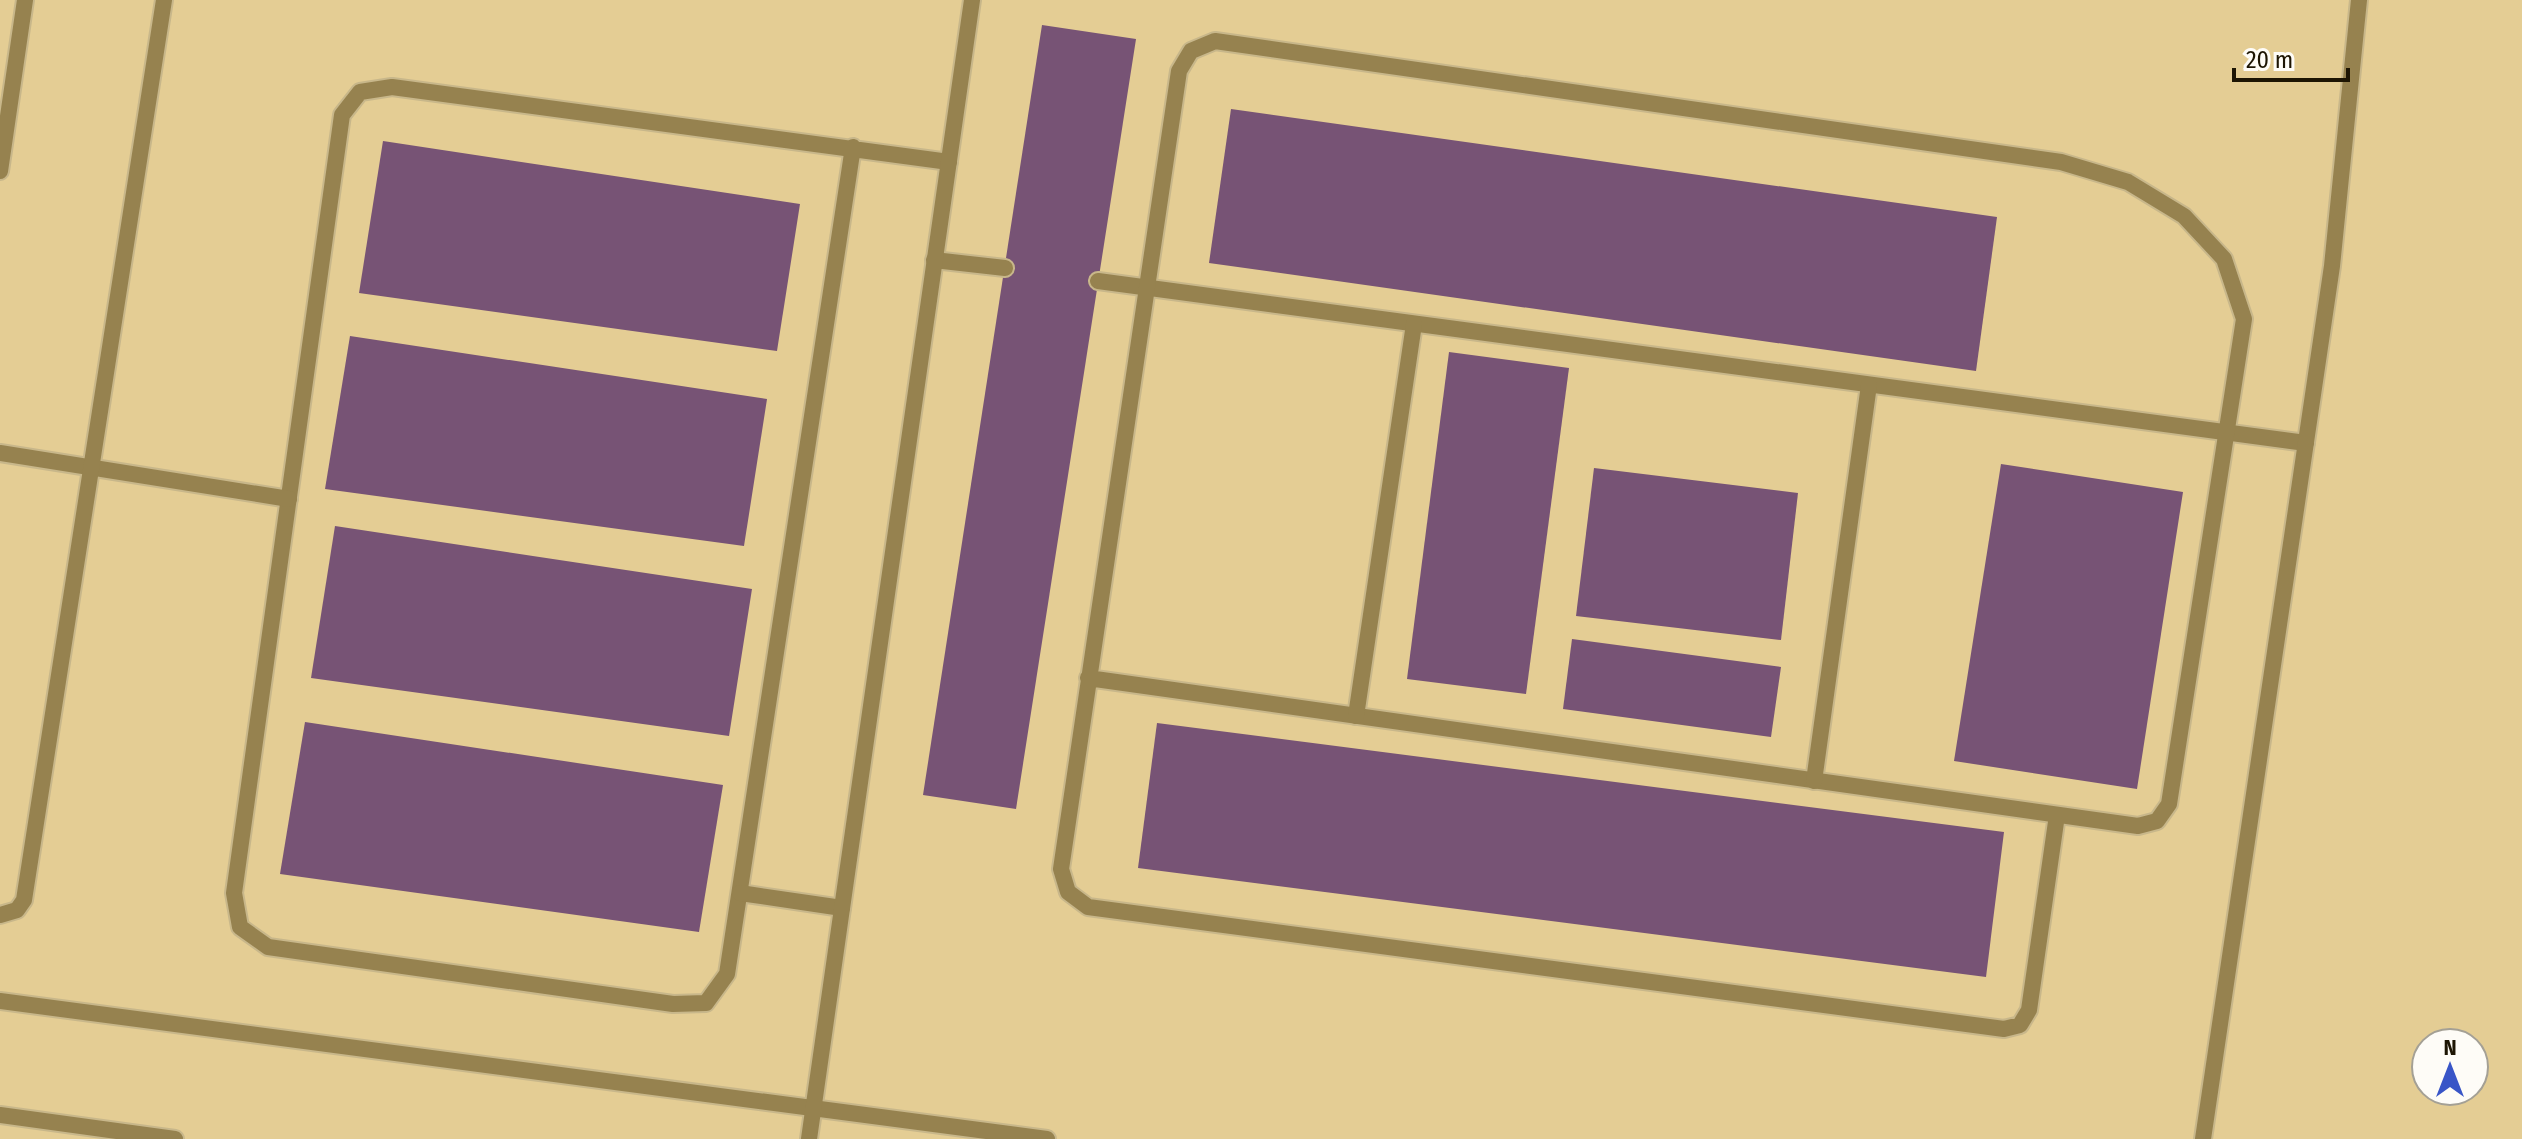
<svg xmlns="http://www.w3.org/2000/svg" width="2522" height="1139" font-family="'Fira Sans Condensed',sans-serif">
  <rect width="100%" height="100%" fill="#eedaa8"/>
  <!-- built -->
  <path fill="#e4cd94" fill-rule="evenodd" d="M 0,0 L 2522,0 L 2522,1139 L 0,1139 ZM 2426,1043 L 2474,1043 L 2474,1091 L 2426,1091 Z"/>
  <!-- building -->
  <g fill="#775375">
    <path d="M 1042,25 L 1136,39 L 1016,809 L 923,795 Z"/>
    <path d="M 1231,109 L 1997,217 L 1976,371 L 1209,263 Z"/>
    <path d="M 383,141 L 800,204 L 777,351 L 359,293 Z"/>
    <path d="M 350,336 L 767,399 L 744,546 L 325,489 Z"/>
    <path d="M 1449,352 L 1569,368 L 1526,694 L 1407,679 Z"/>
    <path d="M 2001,464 L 2183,492 L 2137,789 L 1954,761 Z"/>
    <path d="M 1594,468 L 1798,493 L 1781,640 L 1576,616 Z"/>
    <path d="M 335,526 L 752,589 L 729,736 L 311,678 Z"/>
    <path d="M 1572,639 L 1781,667 L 1771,737 L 1563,709 Z"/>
    <path d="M 305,722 L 723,785 L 699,932 L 280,874 Z"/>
    <path d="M 1157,723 L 2004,832 L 1986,977 L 1138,868 Z"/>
  </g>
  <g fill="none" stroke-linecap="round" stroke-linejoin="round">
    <defs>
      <g id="service">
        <path d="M 853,147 L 727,974 L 706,1003 L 673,1004 L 268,947 L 240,927 L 234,893 L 342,115 L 360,92 L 392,87 L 949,162"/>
        <path d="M 0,171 L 25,0"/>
        <path d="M 934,260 L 1005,268"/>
        <path d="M 1098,281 L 2306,443"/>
        <path d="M 0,453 L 289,499"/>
        <path d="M 1088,678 L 2138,826 L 2157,821 L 2169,804 L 2244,319 L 2224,259 L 2184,216 L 2128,182 L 2061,162 L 1215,41 L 1191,51 L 1179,71 L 1061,869 L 1068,892 L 1088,907 L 2004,1029 L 2020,1025 L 2029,1010 L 2057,815"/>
        <path d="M 1356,716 L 1414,324"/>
        <path d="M 1814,781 L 1869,385"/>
        <path d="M 740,893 L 842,908"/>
        <path d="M 0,915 L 17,910 L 24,900 L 164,0"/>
        <path d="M 0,1001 L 1047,1139"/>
        <path d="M 0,1115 L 175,1139"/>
        <path d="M 809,1139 L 972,0"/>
        <path d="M 2203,1139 L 2332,266 L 2359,0"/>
      </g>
    </defs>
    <!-- service casing -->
    <use href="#service" stroke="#c8b78a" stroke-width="20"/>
    <!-- service -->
    <use href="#service" stroke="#96824f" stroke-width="16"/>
  </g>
  <!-- north arrow -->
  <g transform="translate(2450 1067)"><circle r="38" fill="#fefcf7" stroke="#a4a095" stroke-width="2"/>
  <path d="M0-6L14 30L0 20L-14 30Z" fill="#3955c7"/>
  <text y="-12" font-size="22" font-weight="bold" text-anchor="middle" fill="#1d1503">N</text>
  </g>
  <!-- scale -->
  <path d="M2234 68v12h114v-12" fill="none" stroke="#1d1503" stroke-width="4"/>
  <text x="2246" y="68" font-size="24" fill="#1d1503" stroke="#fefcf7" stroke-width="6" paint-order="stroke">20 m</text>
</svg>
